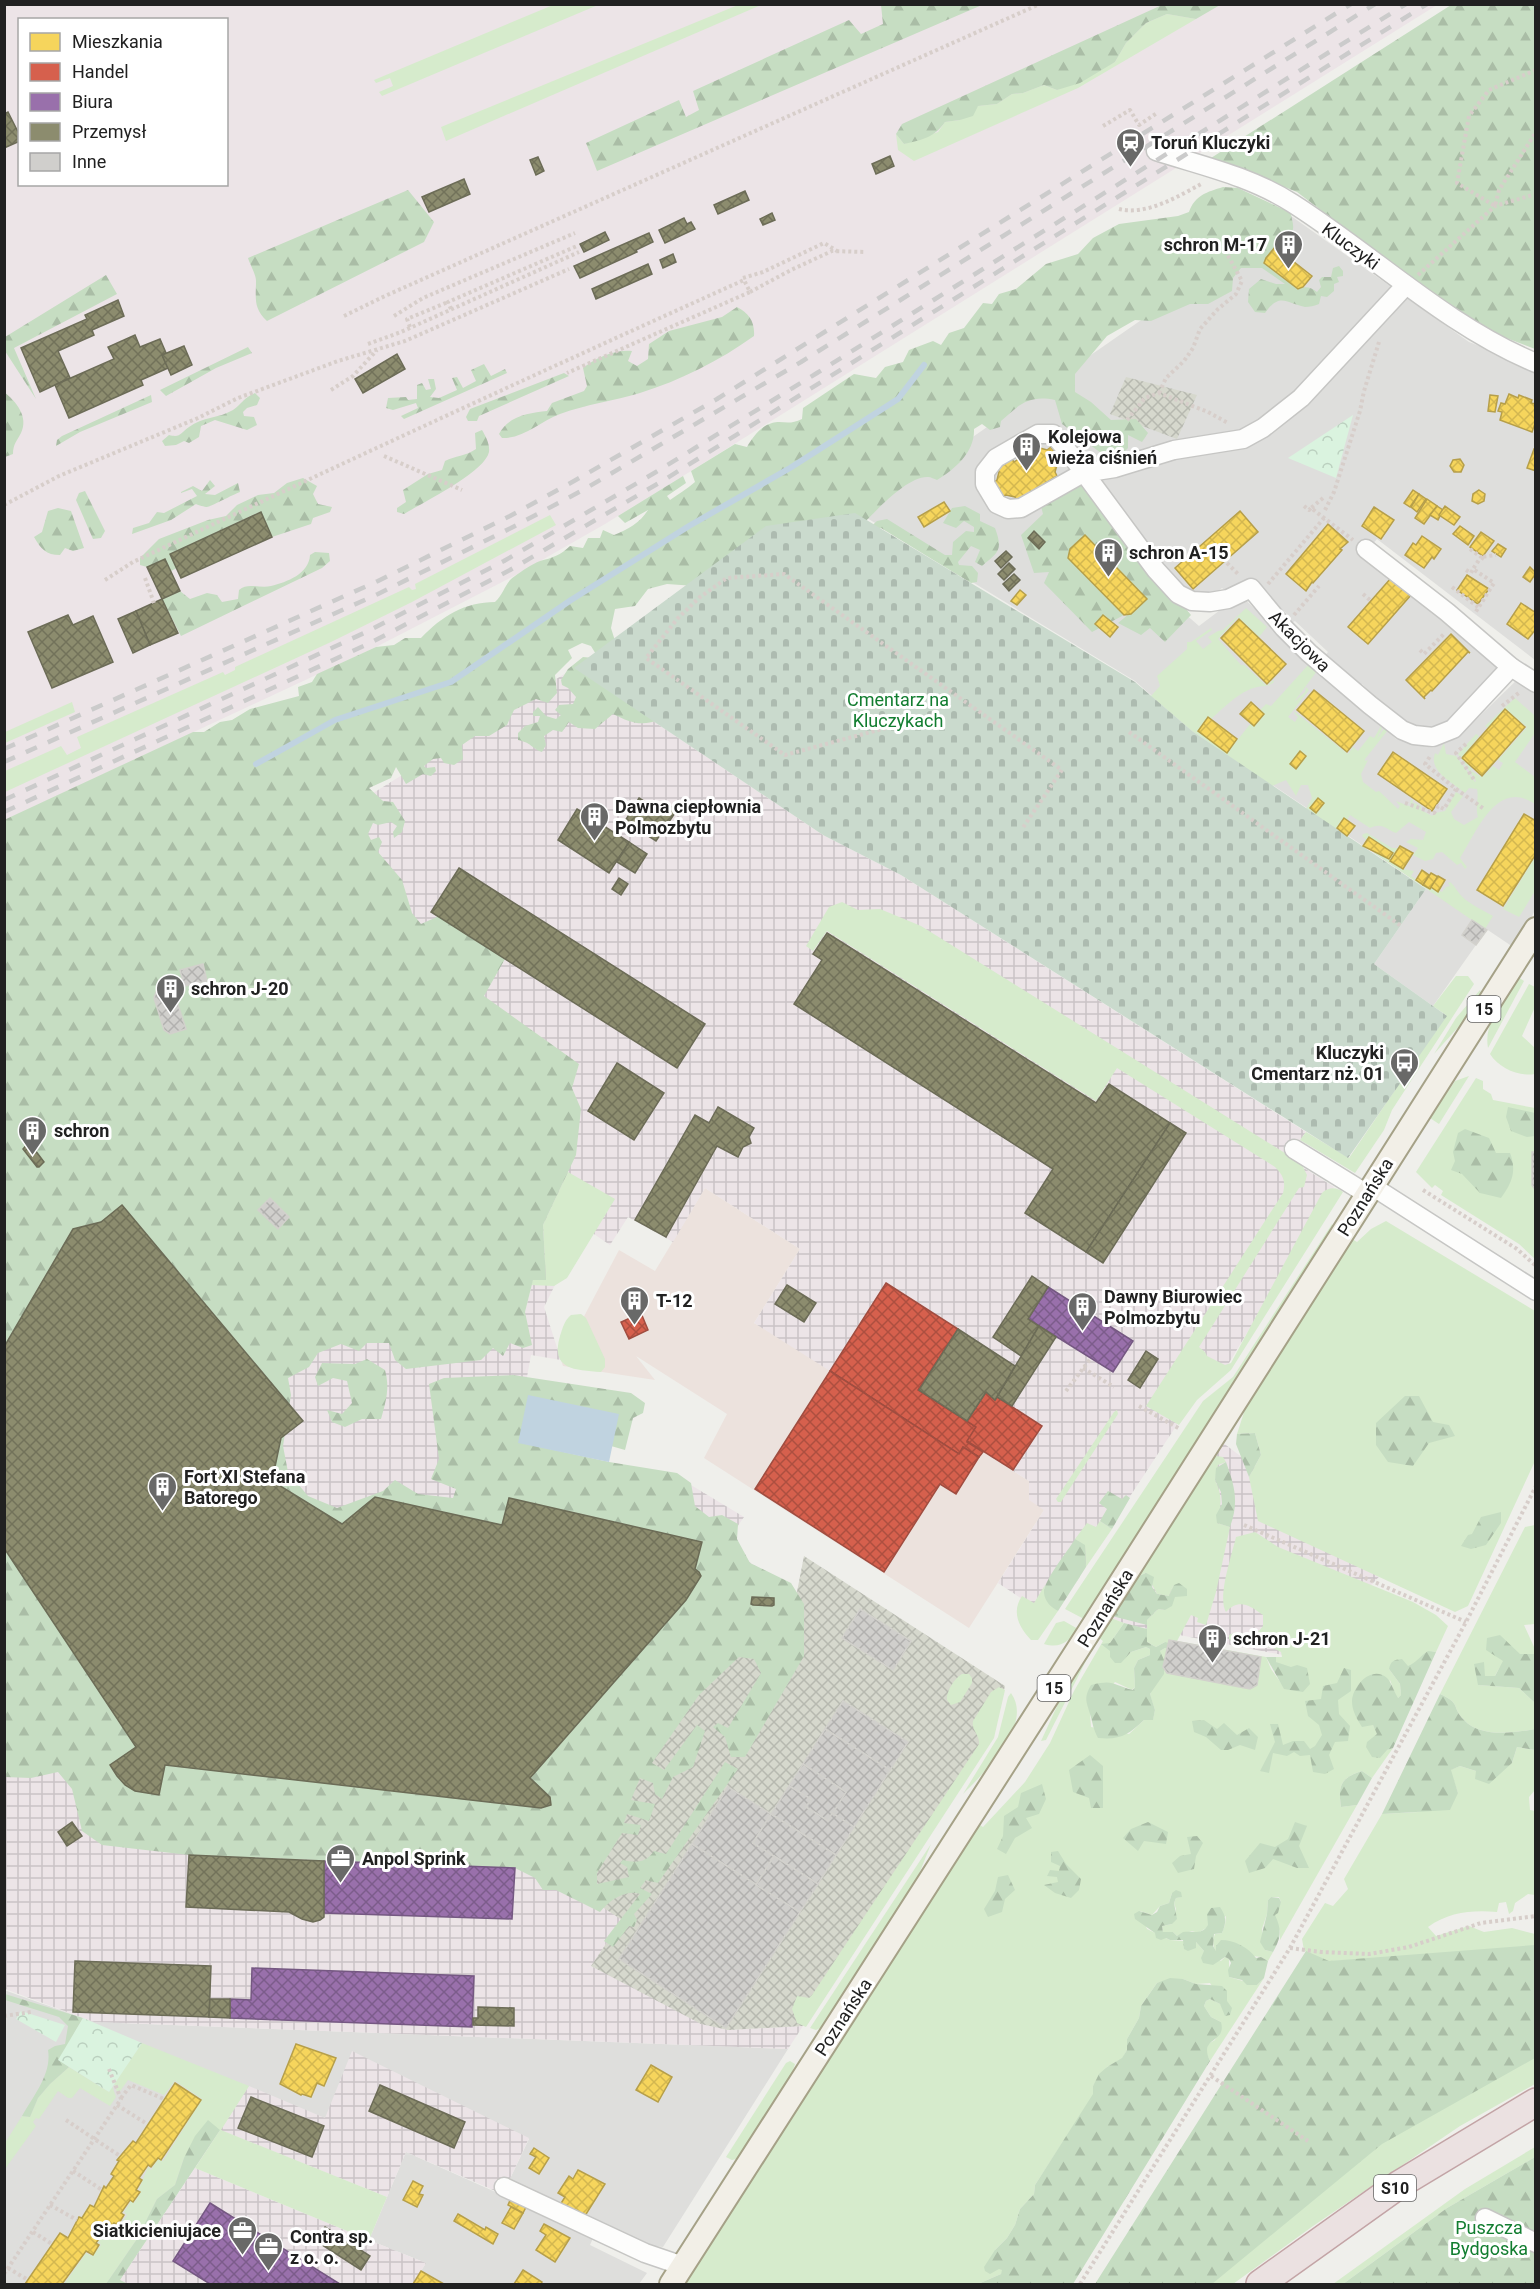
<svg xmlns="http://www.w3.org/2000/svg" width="1540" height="2289" font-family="Roboto,sans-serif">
  <defs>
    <pattern id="industrial-grid" width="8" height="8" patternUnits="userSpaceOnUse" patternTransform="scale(1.5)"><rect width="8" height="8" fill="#ece4e7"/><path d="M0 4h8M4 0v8" fill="none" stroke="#cac3c6"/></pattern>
    <pattern id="construction-cross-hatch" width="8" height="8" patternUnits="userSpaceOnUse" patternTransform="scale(1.5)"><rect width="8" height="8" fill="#d6d8cd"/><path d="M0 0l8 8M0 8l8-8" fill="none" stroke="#b7b9b0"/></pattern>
    <pattern id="forest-firs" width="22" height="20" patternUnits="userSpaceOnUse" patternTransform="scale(1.5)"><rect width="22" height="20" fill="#c6ddc2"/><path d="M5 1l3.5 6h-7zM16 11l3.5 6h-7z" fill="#aabda6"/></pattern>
    <pattern id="cemetery-stones" width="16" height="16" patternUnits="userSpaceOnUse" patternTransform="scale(1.5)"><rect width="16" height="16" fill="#cadacd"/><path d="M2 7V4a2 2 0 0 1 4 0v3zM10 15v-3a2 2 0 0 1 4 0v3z" fill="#adbbb0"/></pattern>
    <pattern id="park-crowns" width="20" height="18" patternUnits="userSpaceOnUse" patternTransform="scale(1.5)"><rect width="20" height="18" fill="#daf3df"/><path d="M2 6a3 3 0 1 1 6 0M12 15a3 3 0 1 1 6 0" fill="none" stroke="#bbd0bf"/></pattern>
    <pattern id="homes-cross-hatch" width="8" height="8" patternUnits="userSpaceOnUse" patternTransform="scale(1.5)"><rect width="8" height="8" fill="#f6d55c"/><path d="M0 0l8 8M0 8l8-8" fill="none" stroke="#d3b750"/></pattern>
    <pattern id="shops-cross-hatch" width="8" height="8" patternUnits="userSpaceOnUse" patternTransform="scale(1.5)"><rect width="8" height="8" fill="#d6604d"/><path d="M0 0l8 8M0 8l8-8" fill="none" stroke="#ad4f40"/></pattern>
    <pattern id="offices-cross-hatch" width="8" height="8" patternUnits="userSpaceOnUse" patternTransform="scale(1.5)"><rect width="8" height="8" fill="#9970ab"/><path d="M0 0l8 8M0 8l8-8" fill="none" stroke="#7c5c8b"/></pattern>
    <pattern id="industry-cross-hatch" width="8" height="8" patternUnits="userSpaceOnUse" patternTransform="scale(1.5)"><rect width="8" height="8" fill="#8c8c6e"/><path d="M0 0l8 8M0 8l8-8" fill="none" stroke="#72725a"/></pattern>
    <pattern id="building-cross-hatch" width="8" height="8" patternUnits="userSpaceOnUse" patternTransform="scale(1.5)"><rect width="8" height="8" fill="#d0cfcc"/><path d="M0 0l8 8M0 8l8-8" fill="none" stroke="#b2b1af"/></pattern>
  </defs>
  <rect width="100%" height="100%" fill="#efefeb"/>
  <!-- built -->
  <g fill="#dededc">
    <path d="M 1291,216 L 1469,342 L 1535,367 L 1535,660 L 1377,539 L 1367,551 L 1510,662 L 1448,723 L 1430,729 L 1403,722 L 1362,684 L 1358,687 L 1324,657 L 1328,652 L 1295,621 L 1291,623 L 1286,613 L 1249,579 L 1231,595 L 1222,588 L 1199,605 L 1145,579 L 1199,626 L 1240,595 L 1396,739 L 1433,748 L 1457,738 L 1524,673 L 1535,683 L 1535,910 L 1516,949 L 1473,920 L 1462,935 L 1476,945 L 1433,1006 L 1374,964 L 1426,889 L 1432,892 L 1192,731 L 1135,681 L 857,512 L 944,457 Z"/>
    <path d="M 4,1990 L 94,2022 L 788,2049 L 663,2247 L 645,2245 L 508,2183 L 529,2139 L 325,2118 L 220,2130 L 120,2280 L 128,2284 L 5,2284 Z"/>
    <path d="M 406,2152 L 594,2236 L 590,2245 L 647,2273 L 639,2284 L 413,2284 L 426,2263 L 369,2240 Z"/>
  </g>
  <!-- commercial -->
  <path fill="#ece2dd" d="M 705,1188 L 800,1249 L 754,1323 L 983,1452 L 1029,1481 L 1044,1510 L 969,1628 L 704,1458 L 727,1414 L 636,1356 L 655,1380 L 563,1366 L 561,1360 L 619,1250 L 655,1271 Z"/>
  <!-- industrial -->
  <g fill="url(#industrial-grid)">
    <path d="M 574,668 L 823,835 L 901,875 L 1306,1132 L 1288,1158 L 1334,1187 L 1223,1373 L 1195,1398 L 1182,1417 L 1036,1640 L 1022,1599 L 998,1583 L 1044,1510 L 1029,1500 L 1029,1481 L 983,1452 L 979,1457 L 830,1371 L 754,1323 L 800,1249 L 705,1188 L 673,1242 L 628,1217 L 610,1245 L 591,1232 L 560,1275 L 544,1307 L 561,1360 L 531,1355 L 515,1443 L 676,1476 L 744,1517 L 724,1546 L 797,1592 L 786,1648 L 555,1876 L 623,1920 L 591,1966 L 728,2030 L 803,2026 L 788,2049 L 94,2022 L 5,1989 L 5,986 L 525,1312 L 533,1280 L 473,998 L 415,930 L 360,838 L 362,800 Z"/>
    <path d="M 1222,1442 L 1387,1568 L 1303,1659 L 1128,1625 L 1109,1617 Z"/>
    <path d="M 352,2051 L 529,2138 L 508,2183 L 500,2193 L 406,2152 L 387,2197 L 220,2130 L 249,2086 L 325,2118 Z"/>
    <path d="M 195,2168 L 369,2240 L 426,2263 L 413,2284 L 128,2284 L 120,2280 Z"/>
  </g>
  <!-- railway -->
  <path fill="#ece4e7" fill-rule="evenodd" d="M 4,5 L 1437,5 L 683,476 L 605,524 L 514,576 L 376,647 L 5,820 ZM 20,20 L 226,20 L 226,184 L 20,184 Z"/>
  <!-- construction -->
  <g fill="url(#construction-cross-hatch)">
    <path d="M 1126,377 L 1197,395 L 1177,439 L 1110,414 Z"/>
    <path d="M 804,1556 L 1005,1686 L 992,1736 L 803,2026 L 728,2030 L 701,2024 L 591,1966 L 622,1920 L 555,1876 L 710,1622 L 786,1648 Z"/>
  </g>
  <!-- grass -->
  <g fill="#d6ebcc">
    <path d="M 553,5 L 598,5 L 382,96 L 379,92 L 393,86 L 390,78 L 376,83 L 374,80 Z"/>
    <path d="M 738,5 L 761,5 L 446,141 L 441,127 Z"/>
    <path d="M 1167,14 L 1196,19 L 1078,88 L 914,161 L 898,150 L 896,134 L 904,144 L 938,132 L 945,122 L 960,120 L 978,106 L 997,104 L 1012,94 L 1023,93 L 1044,85 L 1057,90 L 1115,62 L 1126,43 L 1146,23 Z"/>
    <path d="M 550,515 L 556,525 L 412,602 L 331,642 L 5,792 L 5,771 L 61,746 L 67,755 L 81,748 L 77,737 L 223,672 L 225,675 L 235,670 L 235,667 L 409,587 L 412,590 L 416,589 L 415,584 Z"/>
    <path d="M 1246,608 L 1267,627 L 1259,637 L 1238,617 L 1218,639 L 1241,665 L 1244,665 L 1267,686 L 1273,680 L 1274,682 L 1268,686 C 1245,685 1228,704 1211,719 L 1208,717 L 1198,731 L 1227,753 L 1251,723 L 1255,726 L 1264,714 L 1260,710 L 1266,704 L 1271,706 L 1309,664 L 1317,671 L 1294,702 L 1305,692 L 1306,687 L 1309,690 L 1288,717 L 1295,722 L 1298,717 L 1294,713 L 1295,712 L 1348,754 L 1353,747 L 1358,751 L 1370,736 L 1374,738 L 1381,726 L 1382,728 L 1377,739 L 1385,727 L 1388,730 L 1365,759 L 1365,761 L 1368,760 L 1361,774 L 1363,782 L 1376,792 L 1379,791 L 1398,809 L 1400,806 L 1396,801 L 1414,808 L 1410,804 L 1411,799 L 1413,800 L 1412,802 L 1421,806 L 1421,810 L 1432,816 L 1435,813 L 1445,811 L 1456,792 L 1463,796 L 1451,812 L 1454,819 L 1464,825 L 1478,817 C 1475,808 1479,799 1477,789 L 1469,788 L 1465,793 C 1453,783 1428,771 1435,753 L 1438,755 L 1444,743 L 1446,754 L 1456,756 L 1475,782 L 1476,781 L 1458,754 L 1476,734 L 1479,736 L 1462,758 L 1472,769 L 1471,771 L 1482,777 L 1493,766 L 1499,770 L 1503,763 L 1498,760 L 1527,727 L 1505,709 L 1488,728 L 1485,726 L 1515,698 L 1535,716 L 1535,733 L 1515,762 L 1535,777 L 1535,804 C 1497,778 1477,831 1460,858 L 1467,867 L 1465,869 L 1461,863 L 1457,865 L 1442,852 L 1436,853 L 1433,859 L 1425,861 L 1413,855 L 1418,848 L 1406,842 L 1411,839 L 1423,840 L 1426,832 L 1409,822 L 1396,833 C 1386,829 1382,822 1370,828 L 1350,815 L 1347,820 L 1344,819 L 1336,829 L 1306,809 L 1312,798 L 1308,785 L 1301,785 L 1296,796 L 1286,780 L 1272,786 L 1192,731 L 1151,696 L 1160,686 L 1157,676 L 1187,649 L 1187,642 L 1191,642 L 1211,628 L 1212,630 L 1196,641 L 1203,649 L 1212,642 L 1208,637 L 1218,631 L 1223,630 Z"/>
    <path d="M 72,702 L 75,712 L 5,743 L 5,732 Z"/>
    <path d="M 1367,833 L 1392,848 L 1399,848 L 1391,862 L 1403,869 L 1414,871 L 1411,876 L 1430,889 L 1431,887 L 1442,892 L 1446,887 L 1450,886 L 1448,883 L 1450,882 C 1455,886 1455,888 1459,893 C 1466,903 1483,910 1493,916 L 1485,929 L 1374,853 L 1375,851 L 1382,855 L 1362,836 L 1363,834 Z"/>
    <path d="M 1535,857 L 1535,891 L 1519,917 L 1503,909 Z"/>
    <path d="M 842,902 L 858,910 L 880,909 L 921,926 L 1301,1163 L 1307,1175 L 1304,1187 L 1299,1188 L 1199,1347 L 1205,1352 L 1207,1356 L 1225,1365 L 1231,1363 L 1322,1193 C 1328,1187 1337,1187 1343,1192 L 1231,1370 L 1197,1400 L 1179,1425 L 1146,1406 L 1283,1193 C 1286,1181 1283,1175 1275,1167 L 1117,1068 L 1096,1101 L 827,931 L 813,951 L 806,946 L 829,907 Z"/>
    <path d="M 1456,976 L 1468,976 L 1474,984 L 1392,1110 L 1384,1130 L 1355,1173 L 1300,1140 L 1306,1132 L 1349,1158 L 1446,1015 L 1433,1006 Z"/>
    <path d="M 1518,977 L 1524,981 L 1488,1048 C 1483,1022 1505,998 1518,977 Z"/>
    <path d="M 1529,984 L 1535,987 L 1535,1007 L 1522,1036 L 1535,1048 L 1535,1074 C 1519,1077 1499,1068 1490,1054 Z"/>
    <path d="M 1480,990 L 1482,995 L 1471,1013 L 1434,1054 L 1456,1018 Z"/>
    <path d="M 1469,1076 L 1439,1124 L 1430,1118 L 1455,1081 Z"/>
    <path d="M 1476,1078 L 1483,1081 L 1483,1089 L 1491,1094 L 1493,1100 L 1535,1108 L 1535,1259 L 1519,1244 L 1441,1195 L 1443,1191 L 1435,1185 L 1432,1188 L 1416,1172 Z"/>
    <path d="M 568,1172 L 615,1199 L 567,1278 L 554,1286 L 531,1285 L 533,1280 L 546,1280 L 543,1225 Z"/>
    <path d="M 1386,1221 L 1535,1311 L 1535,1461 L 1468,1606 L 1455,1612 L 1258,1521 L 1249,1477 L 1261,1455 L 1255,1433 L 1237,1434 L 1246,1406 L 1352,1239 L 1357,1242 L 1371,1229 Z"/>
    <path d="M 1332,1224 L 1334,1227 L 1084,1619 L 1065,1609 L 1203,1401 L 1233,1377 Z"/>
    <path d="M 581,1314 L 586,1318 L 605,1359 L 605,1367 L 601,1372 C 575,1370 550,1370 560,1336 C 563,1327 564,1321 571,1315 Z"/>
    <path d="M 1117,1410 L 1118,1414 L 1061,1502 L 1058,1502 L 1056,1499 L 1114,1412 Z"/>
    <path d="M 1216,1456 L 1223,1457 L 1226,1462 L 1218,1465 L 1215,1480 C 1223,1496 1221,1506 1217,1523 L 1230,1527 L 1216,1592 L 1206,1625 L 1197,1622 L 1198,1618 L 1191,1615 L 1177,1641 L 1266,1657 L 1271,1669 L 1281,1683 L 1291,1668 L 1275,1662 L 1276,1657 L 1282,1657 L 1281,1652 L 1273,1648 L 1234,1643 L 1229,1639 L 1229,1635 L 1236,1632 L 1255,1636 L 1263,1626 L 1263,1615 C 1250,1605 1238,1598 1226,1612 C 1217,1598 1232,1554 1236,1537 L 1255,1532 L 1278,1547 L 1413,1602 L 1436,1615 L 1448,1626 L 1436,1652 C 1423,1651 1424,1656 1415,1663 C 1409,1668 1396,1668 1389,1669 L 1400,1684 L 1401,1695 L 1397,1699 L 1390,1680 L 1373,1725 L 1387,1750 L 1393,1748 L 1372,1778 L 1362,1771 C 1340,1778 1338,1786 1341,1807 L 1357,1805 L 1280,1940 L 1280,1932 L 1274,1915 L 1281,1902 L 1279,1897 L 1271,1897 L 1268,1900 L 1267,1914 L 1262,1929 L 1265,1950 L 1273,1952 L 1268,1961 L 1261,1957 L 1216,1952 C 1213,1946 1212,1941 1215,1934 L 1222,1933 L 1225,1925 L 1226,1916 L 1198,1933 L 1192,1931 L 1177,1936 L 1173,1932 L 1163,1932 L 1162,1926 L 1172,1924 L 1176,1909 L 1174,1903 L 1176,1898 L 1181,1897 L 1172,1893 L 1169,1903 L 1160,1906 L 1152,1915 L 1140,1911 L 1147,1929 L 1170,1940 L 1196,1942 L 1204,1951 L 1221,1961 L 1225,1957 L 1229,1959 L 1229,1977 L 1257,1985 L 1264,1978 L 1210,2061 L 1206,2052 L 1208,2044 L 1215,2040 L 1221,2022 L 1211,2017 L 1204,2006 L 1206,2001 L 1210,1999 L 1220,2004 L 1230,2015 L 1210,1983 L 1196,1984 L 1183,1979 L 1157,1983 L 1141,2006 L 1139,2018 L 1127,2039 L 1127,2050 L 1122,2059 L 1107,2067 L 1093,2086 L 1094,2094 L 1035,2185 L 1034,2194 L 1020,2209 L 1015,2225 L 1007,2238 L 995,2250 L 999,2268 L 1003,2270 L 1001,2274 L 978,2284 L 685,2284 L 978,1824 L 983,1827 L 1025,1782 L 1050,1743 L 1074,1691 L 1103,1641 L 1099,1638 L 1111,1618 L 1124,1623 L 1110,1643 L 1126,1657 L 1131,1652 L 1146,1647 L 1150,1649 L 1150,1655 L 1138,1660 L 1134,1668 L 1135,1687 L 1132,1690 L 1115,1682 L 1090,1713 L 1091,1727 L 1129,1734 L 1144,1720 L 1153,1719 L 1155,1710 L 1150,1695 L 1160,1655 L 1160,1651 L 1165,1648 L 1165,1642 L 1156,1647 L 1147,1642 L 1147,1620 L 1158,1609 L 1165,1610 L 1173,1585 L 1169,1596 L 1157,1594 L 1146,1573 L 1139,1576 L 1213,1458 Z"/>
    <path d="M 1100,1521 L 1112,1529 L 1086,1567 L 1085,1546 L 1075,1539 L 1087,1523 L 1096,1527 Z"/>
    <path d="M 1535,1525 L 1535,1624 L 1524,1625 L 1535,1649 L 1535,1654 C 1513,1654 1505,1656 1495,1676 L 1485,1676 L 1478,1685 L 1519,1688 L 1535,1703 L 1535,1729 C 1514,1733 1481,1738 1464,1720 C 1451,1707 1462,1704 1440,1694 L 1525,1527 Z"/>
    <path d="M 1045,1585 C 1043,1597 1049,1605 1058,1611 L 1038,1640 L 1031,1640 C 1019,1627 1011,1612 1022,1596 L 1034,1603 Z"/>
    <path d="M 1064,1621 L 1078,1629 C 1069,1641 1061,1649 1044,1644 L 1056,1623 Z"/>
    <path d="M 1096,1641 L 1046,1740 L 1041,1741 L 1065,1689 Z"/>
    <path d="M 962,1674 L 969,1674 L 972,1678 L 972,1683 L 960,1702 L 951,1705 L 947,1700 C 946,1691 955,1678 962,1674 Z"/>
    <path d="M 999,1687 L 1005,1690 L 994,1738 L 806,2027 L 797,2023 L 792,2009 L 797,1996 L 809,1998 L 812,1995 L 979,1744 C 980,1735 971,1730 973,1721 L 991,1692 Z"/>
    <path d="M 1011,1693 C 1034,1725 984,1773 963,1794 L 998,1737 L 1008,1697 Z"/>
    <path d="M 1517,1747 L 1535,1750 L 1535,1790 L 1529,1797 L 1530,1810 L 1535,1811 L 1535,1895 L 1528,1894 L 1515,1903 L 1513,1911 L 1509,1914 L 1506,1902 L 1499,1903 L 1497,1912 C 1472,1910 1449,1912 1428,1927 L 1436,1936 L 1469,1926 L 1484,1932 L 1512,1928 L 1535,1934 L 1535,1950 L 1317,1962 L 1304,1950 L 1302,1939 L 1325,1903 L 1333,1906 L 1348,1889 L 1344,1879 L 1382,1814 L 1418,1812 L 1458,1793 L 1450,1770 L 1460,1766 L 1476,1771 L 1512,1763 Z"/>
    <path d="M 931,1844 L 915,1884 L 824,2026 L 816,2030 L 810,2028 Z"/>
    <path d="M 1535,2041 L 1535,2084 L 1460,2126 L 1313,2226 L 1233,2284 L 1193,2284 L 1307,2185 Z"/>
    <path d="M 142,2043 L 249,2086 L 221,2130 L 387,2197 L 369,2240 L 195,2168 L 220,2130 L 184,2158 L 175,2185 L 157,2199 L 137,2239 L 106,2284 L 64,2284 L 86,2253 L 92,2256 L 101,2245 L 98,2242 L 105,2231 L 108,2233 L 115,2225 L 119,2227 L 127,2215 L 124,2212 L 131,2201 L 134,2203 L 141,2192 L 139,2189 L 148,2167 L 151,2170 L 158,2159 L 163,2161 L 202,2099 L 175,2081 L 164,2095 L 128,2080 L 118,2094 L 114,2083 Z"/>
    <path d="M 790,2061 L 795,2064 L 792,2073 L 739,2158 L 732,2160 L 726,2157 L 786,2063 Z"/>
    <path d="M 69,2067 L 109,2092 L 112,2086 L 116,2097 L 110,2106 L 80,2088 L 72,2098 L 68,2098 L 58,2091 L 39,2119 L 36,2118 L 33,2122 L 36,2126 L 5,2169 L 5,2143 L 22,2116 L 30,2117 L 38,2098 L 50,2084 Z"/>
    <path d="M 1535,2147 L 1535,2157 L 1447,2208 L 1343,2284 L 1333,2284 L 1465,2189 Z"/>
  </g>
  <!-- forest -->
  <g fill="url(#forest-firs)">
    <path d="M 1164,4 L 1220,5 L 1196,19 L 1167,14 L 1146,23 L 1126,43 L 1115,62 L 1080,83 L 1057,90 L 1044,85 L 1023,93 L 1012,94 L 997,104 L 978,106 L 973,116 L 960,120 L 945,122 C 935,137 922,140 904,144 L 896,134 L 902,124 Z"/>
    <path d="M 881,5 L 982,5 L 597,171 L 586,143 L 679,100 L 686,117 L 699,110 L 693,91 L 849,20 L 861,34 L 883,24 Z"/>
    <path d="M 1451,5 L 1535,5 L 1535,349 L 1472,325 L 1297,192 L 1211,158 Z"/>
    <path d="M 1223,187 L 1238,188 L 1291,213 C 1291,218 1294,224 1293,229 C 1291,245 1268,247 1265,264 L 1298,289 C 1305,286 1311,287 1317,292 L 1321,287 L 1319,280 L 1322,277 L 1331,277 L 1333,268 L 1339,266 L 1343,271 L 1343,276 L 1337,277 L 1339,282 L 1334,284 L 1334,291 L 1327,297 L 1321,296 L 1319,304 C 1315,306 1309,307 1305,307 C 1286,303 1280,292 1265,313 L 1255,312 L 1248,302 L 1249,289 L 1261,279 L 1276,284 L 1285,284 L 1262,268 L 1241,268 L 1233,278 L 1232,291 L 1208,304 L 1190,304 L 1151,321 L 1135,320 L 1107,336 L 1075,374 L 1075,392 L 1091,402 L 1111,420 L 1136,419 L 1148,433 L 1142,442 L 1128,435 L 1128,448 L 1117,459 L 1101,453 L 1062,424 L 1055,400 C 1029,395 1020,404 1001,421 L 1000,427 L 990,430 L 982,424 L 974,429 C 975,452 955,469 937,480 C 934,479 931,477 928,477 C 907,476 875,512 862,525 L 866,531 L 877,521 L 887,519 L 945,555 L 952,555 L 953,542 L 966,531 L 974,532 L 974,527 L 964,521 L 956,528 L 943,523 L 952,508 L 965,506 L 980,514 L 980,521 L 995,528 C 1003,550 999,552 982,566 L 975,562 L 980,550 L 971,546 L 958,562 L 959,565 L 972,566 L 978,573 L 977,582 L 971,583 L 881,528 L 695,586 L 667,584 L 648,589 L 635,606 L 615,609 L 611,628 L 616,644 L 661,719 C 642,727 631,723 613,714 L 595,729 L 578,728 L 569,722 L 562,732 L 553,730 L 544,736 L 546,745 L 542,752 C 531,748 532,743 518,740 L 518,733 L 525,726 L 538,722 L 540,716 L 533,716 L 533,712 L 538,707 L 546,716 L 556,719 L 561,715 L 555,710 L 559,705 L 573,704 L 576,697 L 568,688 L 562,685 L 561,680 L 568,669 L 583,657 L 593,658 L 597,656 L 591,646 L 582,643 L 568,650 L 572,658 L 555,675 L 557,693 L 548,703 L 536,699 L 514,710 L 507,725 L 489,736 L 475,736 L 462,745 L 463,759 L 454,765 L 444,763 L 441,758 L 433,759 L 424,766 L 426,768 L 435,767 L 436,771 L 431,776 L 423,774 L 406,784 L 396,767 L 391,778 L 369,788 L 383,801 L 393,802 L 405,821 L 402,832 L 394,838 L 393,832 L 397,826 L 391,822 L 378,825 L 373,823 L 368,834 L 371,840 L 379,837 L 382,842 L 378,852 L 402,880 L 412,913 L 421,924 L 439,916 L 505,959 L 484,996 L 579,1064 L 572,1088 L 581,1109 L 576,1155 L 543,1225 L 546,1280 L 533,1280 L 525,1312 L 532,1345 L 523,1348 L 510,1343 L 503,1356 L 493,1348 L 481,1360 L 406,1369 L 395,1360 L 389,1343 L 367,1343 L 359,1351 L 341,1344 L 318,1353 L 309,1367 L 288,1378 L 291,1395 L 283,1446 L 288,1472 L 308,1496 L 337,1508 L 383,1491 L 395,1480 L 418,1494 L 453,1498 L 456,1489 L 431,1479 L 439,1459 L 429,1384 L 444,1378 L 513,1375 L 631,1393 L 645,1403 L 643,1413 L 633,1418 L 625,1450 L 611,1446 L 518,1442 L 609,1462 L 677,1473 L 691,1483 L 695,1506 L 709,1517 L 722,1515 L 738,1524 L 737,1539 L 750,1563 L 791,1583 L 804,1604 L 804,1656 L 745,1757 L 731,1757 L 725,1737 L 713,1727 L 718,1723 L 728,1728 L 761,1673 L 754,1659 L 739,1657 L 699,1695 L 652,1763 L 664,1770 L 697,1725 L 705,1731 L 693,1767 L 673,1777 L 662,1799 L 655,1794 L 653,1783 L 640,1778 L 631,1800 L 655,1804 L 649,1821 L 627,1814 L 624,1823 L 641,1825 L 638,1835 L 622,1833 L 597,1873 L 597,1884 L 629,1877 L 627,1867 L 620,1863 L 623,1860 C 636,1863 646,1863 654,1851 L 666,1854 L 725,1762 L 738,1769 L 658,1883 L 646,1880 L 640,1888 L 652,1894 L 634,1914 L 637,1920 L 634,1927 L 629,1926 L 613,1947 L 604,1941 L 640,1894 C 625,1889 609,1901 600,1912 L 556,1890 L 543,1890 L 535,1878 L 515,1868 L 189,1855 L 102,1845 L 82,1831 L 72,1789 L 58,1772 L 31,1778 L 5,1777 L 4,820 L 193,732 L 204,732 L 220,722 L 232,720 L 250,709 L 299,696 L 298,687 L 312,682 L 317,674 L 376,647 L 394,645 L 405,638 L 421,638 C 442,616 465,602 495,602 C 504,594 505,582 515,576 C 522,571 532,564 540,561 C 552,558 561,555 570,546 L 583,548 L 588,538 L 600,538 L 603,530 L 614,535 C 627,530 640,523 648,510 L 625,523 L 618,516 L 683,476 L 686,483 L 667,496 L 670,500 C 678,494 687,489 695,482 L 691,471 L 735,444 L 747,447 C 752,438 761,426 772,423 C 783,420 788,426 802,419 L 803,408 L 854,374 L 876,378 L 885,367 L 903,362 L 909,350 L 933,341 L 941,345 L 949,333 L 964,328 L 983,303 L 992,304 L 999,294 L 1016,289 L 1046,264 L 1078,254 L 1093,238 L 1119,224 L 1178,216 L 1189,212 C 1195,195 1207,192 1223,187 Z"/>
    <path d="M 408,190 L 434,222 L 424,242 L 267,321 C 253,308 256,298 256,281 C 256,274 250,265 248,258 Z"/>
    <path d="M 106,275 L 117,294 L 14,348 L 36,399 L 5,351 L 5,337 Z"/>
    <path d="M 737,307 C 749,313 755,322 754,336 C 719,361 681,380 640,393 C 614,401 587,404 560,414 C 541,421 523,439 502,438 L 499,434 C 508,416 529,413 547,411 L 552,403 L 584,391 L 587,386 L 583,368 C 595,358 616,349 632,351 L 628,361 L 637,366 L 648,359 L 649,344 L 669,331 L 722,317 Z"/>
    <path d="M 248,347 L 252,353 L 216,368 L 166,396 L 160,390 Z"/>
    <path d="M 484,364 L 491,376 L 505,369 L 507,373 L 404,419 L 401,416 L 418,408 L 416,403 L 393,410 L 386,408 L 388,398 L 406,397 L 408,400 L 417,399 L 417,385 L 422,383 L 426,390 L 431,389 L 428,379 L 434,379 L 436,389 L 430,397 L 439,398 L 457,390 L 452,378 L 457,377 L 463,388 L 476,381 L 471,370 Z"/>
    <path d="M 564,373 L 569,376 L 479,416 L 477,421 L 468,421 L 466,417 L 470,409 Z"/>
    <path d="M 4,392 C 16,401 29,417 21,433 C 17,441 13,444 13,454 L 5,457 Z"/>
    <path d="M 255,393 L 260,398 L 257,405 L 247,408 L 243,412 L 244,416 L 254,417 L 257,425 L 247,430 L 215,420 L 201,426 L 199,437 L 189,443 L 184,441 L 176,445 L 165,446 L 162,441 L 169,435 C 181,438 180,433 189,427 C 202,417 220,418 233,410 C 242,404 243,398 255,393 Z"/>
    <path d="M 151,395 L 152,402 L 80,432 L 56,446 L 57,440 L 62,436 Z"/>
    <path d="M 482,430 C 486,437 490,444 489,452 C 485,472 422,503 404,514 L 397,512 L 397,508 L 406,502 L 403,490 L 428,474 L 442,470 L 445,461 C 455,456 466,456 476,449 L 475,433 Z"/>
    <path d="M 303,478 L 317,486 L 313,494 L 318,504 L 332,507 L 330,512 L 313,518 L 311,524 L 272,537 L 260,512 L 170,554 L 177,568 L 171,571 L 165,559 L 147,567 L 140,565 L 140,558 L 159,539 L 208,520 L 226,516 L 237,505 L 258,495 L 274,493 L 287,483 Z"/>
    <path d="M 210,480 L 215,486 L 205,494 L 215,495 L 238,483 L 240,492 C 234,494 210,507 207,507 C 205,507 198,505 196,504 L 171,520 L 132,534 L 133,528 L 149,523 L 157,512 L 164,513 L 197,496 L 192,489 L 181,493 L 181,492 L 193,486 L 202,491 Z"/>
    <path d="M 1080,481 L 1191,615 L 1165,642 L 1150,628 L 1141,635 L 1118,623 L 1147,599 L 1085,535 L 1070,549 L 1068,558 L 1124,615 L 1092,632 L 1044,583 L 1049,572 L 1034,573 L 1021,535 L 1043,514 L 1041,506 Z"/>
    <path d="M 85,491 L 105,531 L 101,538 L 93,539 L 76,500 L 79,493 Z"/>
    <path d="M 58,508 L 71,511 L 84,548 L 73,551 L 65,548 L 60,555 C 46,555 41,549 34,537 L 42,532 L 48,511 Z"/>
    <path d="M 315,552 L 329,553 L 330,561 L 322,568 L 181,636 L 162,599 L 180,591 L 190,599 L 207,593 L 217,595 L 222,602 L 238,599 L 239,590 C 248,582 260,589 271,586 C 287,582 309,574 310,555 Z"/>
    <path d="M 1508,1107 L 1535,1113 L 1535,1136 L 1527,1137 L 1511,1131 L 1506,1117 Z"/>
    <path d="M 1465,1129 L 1489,1138 L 1496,1153 L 1510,1153 C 1517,1171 1512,1183 1501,1198 L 1480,1193 L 1462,1174 L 1451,1170 L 1455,1161 L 1453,1152 L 1458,1133 Z"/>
    <path d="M 367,1359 L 385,1370 C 390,1388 386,1401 381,1419 L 362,1419 L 345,1427 L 332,1422 L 327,1410 L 342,1414 L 352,1403 L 347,1381 L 333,1378 L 318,1386 L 315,1377 L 322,1363 L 355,1364 Z"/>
    <path d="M 1405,1396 L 1419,1396 L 1433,1422 L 1449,1425 L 1455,1436 L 1429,1443 L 1413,1466 L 1388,1462 L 1376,1445 L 1376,1423 Z"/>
    <path d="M 1255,1433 L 1261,1455 L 1249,1477 L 1236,1444 L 1237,1434 Z"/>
    <path d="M 1226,1462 C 1235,1487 1239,1502 1230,1527 L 1217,1523 L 1216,1515 L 1222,1504 L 1221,1492 L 1215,1480 L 1216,1468 Z"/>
    <path d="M 1108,1491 L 1122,1499 L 1126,1495 L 1130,1498 L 1112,1529 L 1100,1521 L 1107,1509 L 1099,1503 Z"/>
    <path d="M 1501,1512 L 1501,1523 L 1486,1545 L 1471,1549 L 1461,1546 L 1468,1535 L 1472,1534 L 1481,1517 Z"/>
    <path d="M 1075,1539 L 1085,1545 L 1086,1567 L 1058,1611 C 1051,1607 1045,1602 1044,1593 C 1043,1581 1068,1551 1075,1539 Z"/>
    <path d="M 1146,1573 L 1154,1577 L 1152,1587 L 1157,1594 L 1169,1596 L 1174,1585 L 1179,1583 L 1187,1589 L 1187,1596 L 1175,1597 L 1172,1606 L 1165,1610 L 1158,1609 L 1147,1620 L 1147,1625 L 1112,1616 L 1139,1576 Z"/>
    <path d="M 1124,1623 L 1147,1629 L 1147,1642 L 1156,1647 L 1165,1642 L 1172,1644 L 1172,1647 L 1165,1648 L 1160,1651 L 1164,1660 L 1164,1674 L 1150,1694 L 1155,1710 L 1153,1720 L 1144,1720 C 1128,1735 1121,1740 1098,1738 C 1093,1729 1093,1724 1090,1714 C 1087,1702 1083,1699 1091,1685 C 1115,1679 1112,1685 1133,1690 L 1135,1687 L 1134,1668 L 1138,1660 L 1150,1655 L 1150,1649 L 1146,1647 L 1131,1652 L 1121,1663 L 1115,1663 L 1110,1657 L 1110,1651 L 1101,1644 L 1110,1643 Z"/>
    <path d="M 1500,1635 L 1520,1654 L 1535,1654 L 1535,1703 L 1519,1688 L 1478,1685 L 1474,1664 L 1484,1662 L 1485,1676 L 1495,1676 L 1503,1661 L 1486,1650 L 1487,1638 Z"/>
    <path d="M 1428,1651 L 1436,1652 L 1393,1748 L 1387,1750 L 1380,1758 L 1372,1757 L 1366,1747 L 1367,1742 L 1377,1734 L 1373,1725 L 1362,1727 C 1357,1719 1352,1711 1352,1701 C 1353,1685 1372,1665 1387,1678 C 1392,1683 1394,1692 1398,1698 L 1401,1695 L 1400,1684 L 1389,1669 C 1391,1661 1393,1660 1402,1659 L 1408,1666 C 1416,1663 1420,1656 1428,1651 Z"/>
    <path d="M 1266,1657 L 1276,1657 L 1276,1662 L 1291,1667 L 1297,1665 L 1307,1668 L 1310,1684 L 1303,1692 L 1284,1689 Z"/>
    <path d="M 1344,1668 L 1351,1670 L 1351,1691 L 1338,1700 L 1339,1714 L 1350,1726 L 1348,1741 L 1335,1742 L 1329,1755 L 1334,1769 L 1325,1774 L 1313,1772 L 1310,1755 L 1300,1756 L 1294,1752 L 1287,1756 L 1273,1753 L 1269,1773 L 1260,1771 L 1275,1742 L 1270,1724 L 1278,1724 L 1283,1745 L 1293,1741 L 1304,1741 L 1310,1749 L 1315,1746 L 1322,1735 L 1319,1725 L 1308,1716 L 1305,1701 L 1321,1699 L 1323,1686 L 1337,1683 Z"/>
    <path d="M 1440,1694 C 1462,1704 1451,1707 1464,1720 C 1481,1738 1514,1733 1535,1729 L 1535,1750 L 1517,1747 L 1512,1763 L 1489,1784 L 1475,1779 L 1476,1771 L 1460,1766 L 1451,1770 L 1458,1793 L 1450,1810 L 1382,1814 Z"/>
    <path d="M 1204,1720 L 1217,1729 L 1224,1723 L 1237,1735 L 1249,1728 L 1258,1737 L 1255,1750 L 1240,1745 L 1228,1750 L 1221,1750 L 1206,1737 L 1194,1732 L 1192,1721 Z"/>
    <path d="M 1090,1755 L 1103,1766 L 1103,1808 L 1091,1808 L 1089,1798 L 1073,1792 L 1069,1770 Z"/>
    <path d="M 1362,1771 L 1372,1778 L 1357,1805 L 1341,1807 C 1338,1786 1340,1778 1362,1771 Z"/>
    <path d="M 1042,1784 L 1046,1799 L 1039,1814 L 1026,1818 L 1032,1828 L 1015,1838 L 1006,1854 L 997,1849 L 1003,1836 L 1004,1816 L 1018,1807 L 1021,1793 Z"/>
    <path d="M 1148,1822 L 1168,1832 L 1166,1844 L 1144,1841 L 1138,1851 L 1123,1838 L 1131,1829 Z"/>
    <path d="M 1295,1822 L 1307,1826 L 1299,1846 L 1309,1868 L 1297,1868 L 1273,1859 L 1265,1868 L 1249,1873 L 1245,1861 L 1260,1843 L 1275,1847 L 1288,1839 Z"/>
    <path d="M 1197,1836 L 1203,1843 L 1196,1856 L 1194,1869 L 1178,1873 L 1172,1863 L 1180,1856 L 1191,1854 L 1187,1837 Z"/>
    <path d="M 1058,1851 L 1066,1864 L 1081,1879 L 1079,1890 L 1071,1898 L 1055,1893 L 1044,1885 L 1058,1882 L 1057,1877 L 1047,1876 L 1050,1870 L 1059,1871 L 1060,1866 L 1051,1862 L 1051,1852 Z"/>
    <path d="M 1008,1875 L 1015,1890 L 1005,1899 L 1002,1912 L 988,1917 L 984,1909 L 995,1891 L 998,1877 Z"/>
    <path d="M 1176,1890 L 1181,1892 L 1182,1897 L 1176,1898 L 1174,1903 L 1177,1919 L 1172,1924 L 1162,1926 L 1163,1932 L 1173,1932 L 1177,1936 L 1183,1932 C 1194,1931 1202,1935 1208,1925 L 1207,1914 L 1211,1908 L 1220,1907 C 1226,1916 1227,1922 1222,1933 L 1214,1934 L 1213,1946 L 1216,1951 L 1216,1946 L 1221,1940 C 1234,1940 1248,1947 1256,1958 L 1261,1957 L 1268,1961 L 1264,1978 L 1257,1985 L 1247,1985 L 1242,1980 L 1229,1977 L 1228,1970 L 1231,1963 L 1229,1959 L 1225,1957 L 1213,1965 L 1203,1963 L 1201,1958 L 1204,1951 L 1196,1942 L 1196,1948 L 1188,1951 L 1184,1949 L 1183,1940 L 1170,1940 L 1166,1938 L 1161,1940 L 1156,1938 L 1155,1933 L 1135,1919 L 1134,1914 L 1139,1911 L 1152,1915 L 1157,1912 L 1160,1906 L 1169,1903 L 1172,1893 Z"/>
    <path d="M 1271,1897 L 1279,1898 L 1281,1902 L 1278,1913 L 1275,1915 C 1282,1930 1281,1938 1273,1952 L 1265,1950 L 1260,1942 L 1267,1914 L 1268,1900 Z"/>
    <path d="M 1535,1945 L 1535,2058 L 1382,2144 L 1212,2284 L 1095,2284 L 1306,1951 L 1329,1961 Z"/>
    <path d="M 1170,1978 L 1183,1979 L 1196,1984 L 1222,1986 L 1227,1991 L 1227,2001 L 1232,2008 L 1230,2015 L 1225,2016 L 1220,2004 L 1210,1999 L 1206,2001 L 1204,2006 L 1211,2017 L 1221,2022 C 1227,2044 1198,2036 1210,2061 L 1073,2284 L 978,2284 L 1001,2274 L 1002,2270 L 999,2269 L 990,2274 L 985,2271 L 984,2267 L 995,2250 L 1007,2238 L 1015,2225 L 1020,2209 L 1034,2194 L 1035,2185 L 1093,2094 L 1093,2086 L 1099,2074 L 1107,2067 L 1122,2058 L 1127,2050 L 1127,2039 L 1139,2018 L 1141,2006 L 1157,1983 Z"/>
    <path d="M 5,1994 L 83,2018 L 59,2060 L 69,2067 L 50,2084 L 38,2098 L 30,2117 L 22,2116 C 33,2096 52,2074 48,2050 L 55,2046 L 65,2044 L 68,2026 L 59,2017 L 5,2000 Z"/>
    <path d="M 208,2120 L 220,2130 L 120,2280 L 128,2284 L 106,2284 L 137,2239 L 157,2199 L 175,2185 L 184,2158 L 195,2136 Z"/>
    <path d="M 1535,2157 L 1535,2284 L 1343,2284 L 1447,2208 Z"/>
  </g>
  <!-- cemetery -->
  <path fill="url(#cemetery-stones)" d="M 855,513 L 1135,682 L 1192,731 L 1426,889 L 1374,964 L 1447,1016 L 1348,1158 L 901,875 L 823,835 L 574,668 L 766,526 Z"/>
  <!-- park -->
  <g fill="url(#park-crowns)">
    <path d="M 1353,415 L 1336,478 L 1288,458 Z"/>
    <path d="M 21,2011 L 65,2025 L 56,2042 L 16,2019 Z"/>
    <path d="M 83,2018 L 142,2043 L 109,2092 L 58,2060 Z"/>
  </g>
  <!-- water -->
  <path fill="#c0d3e0" d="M 528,1395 L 619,1414 L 609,1462 L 518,1443 Z"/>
  <!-- homes -->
  <g fill="url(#homes-cross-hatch)" stroke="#b69f4a" stroke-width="1.5">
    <path d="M 1275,247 L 1312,276 L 1303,287 L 1298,289 L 1264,263 L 1266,258 Z"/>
    <path d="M 1509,394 L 1518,398 L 1519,395 L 1532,400 L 1531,403 L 1536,404 L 1536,421 L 1532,432 L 1500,420 L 1502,412 L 1498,411 L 1501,403 L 1505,404 Z"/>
    <path d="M 1490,395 L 1498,396 L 1495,412 L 1488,411 Z"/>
    <path d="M 1037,444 L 1040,448 L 1047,450 L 1051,447 L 1061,462 L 1057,465 L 1055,472 L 1057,476 L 1017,501 L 1015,497 L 1006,495 L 1003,497 L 994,482 L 997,480 L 999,472 L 997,469 L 1012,459 L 1014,462 L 1023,456 L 1022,454 Z"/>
    <path d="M 1534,449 L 1536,450 L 1536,471 L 1527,468 Z"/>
    <path d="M 1460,459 L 1464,465 L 1461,472 L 1454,472 L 1450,466 L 1453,460 Z"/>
    <path d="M 1413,490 L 1419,494 L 1410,507 L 1404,503 Z"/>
    <path d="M 1479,490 L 1485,494 L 1484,501 L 1478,504 L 1472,501 L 1473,494 Z"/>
    <path d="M 1419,494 L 1426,499 L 1417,512 L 1411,507 Z"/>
    <path d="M 1427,499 L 1437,506 L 1424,524 L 1415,518 Z"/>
    <path d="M 944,502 L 950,511 L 924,527 L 918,517 Z"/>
    <path d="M 1437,506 L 1443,510 L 1438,520 L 1430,515 Z"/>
    <path d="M 1445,506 L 1460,517 L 1454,525 L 1439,515 Z"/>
    <path d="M 1374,507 L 1394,520 L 1381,539 L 1362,526 Z"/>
    <path d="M 1240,511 L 1258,532 L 1193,589 L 1175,568 Z"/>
    <path d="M 1328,524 L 1348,542 L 1340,549 L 1342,550 L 1313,583 L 1312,582 L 1306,591 L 1286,574 Z"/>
    <path d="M 1460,526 L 1474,536 L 1468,545 L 1453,534 Z"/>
    <path d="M 1481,532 L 1494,541 L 1483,556 L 1470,547 Z"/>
    <path d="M 1085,535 L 1147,599 L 1131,614 L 1124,615 L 1068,558 L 1070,549 Z"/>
    <path d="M 1422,536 L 1441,549 L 1434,559 L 1432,557 L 1424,568 L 1405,555 L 1413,543 L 1416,545 Z"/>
    <path d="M 1498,544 L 1506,549 L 1501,557 L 1492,551 Z"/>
    <path d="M 1530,567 L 1536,573 L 1530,582 L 1523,577 Z"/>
    <path d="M 1467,575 L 1489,589 L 1478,604 L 1457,590 Z"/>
    <path d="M 1391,578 L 1411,595 L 1368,644 L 1348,627 Z"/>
    <path d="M 1020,590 L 1026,595 L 1017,605 L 1011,601 Z"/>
    <path d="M 1521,603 L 1536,613 L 1536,629 L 1528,639 L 1507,624 Z"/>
    <path d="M 1103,615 L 1118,627 L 1110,637 L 1095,624 Z"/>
    <path d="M 1239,619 L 1286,664 L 1267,684 L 1221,638 Z"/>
    <path d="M 1451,634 L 1470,653 L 1468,652 L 1432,691 L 1431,690 L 1424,697 L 1425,699 L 1406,680 Z"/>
    <path d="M 1314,690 L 1364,731 L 1347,752 L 1297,710 Z"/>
    <path d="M 1251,702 L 1264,714 L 1254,726 L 1240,714 Z"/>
    <path d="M 1505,709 L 1525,727 L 1482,776 L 1462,758 Z"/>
    <path d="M 1208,717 L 1237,739 L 1227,753 L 1198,731 Z"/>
    <path d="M 1300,751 L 1306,756 L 1296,769 L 1290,764 Z"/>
    <path d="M 1393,752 L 1447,789 L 1432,811 L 1378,774 Z"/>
    <path d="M 1318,798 L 1324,803 L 1316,813 L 1310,808 Z"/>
    <path d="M 1524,814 L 1536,821 L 1536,854 L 1503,906 L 1477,890 Z"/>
    <path d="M 1344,818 L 1355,826 L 1347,836 L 1337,828 Z"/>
    <path d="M 1369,837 L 1393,853 L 1389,859 L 1363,846 Z"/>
    <path d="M 1400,846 L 1413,853 L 1403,869 L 1390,861 Z"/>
    <path d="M 1422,870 L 1429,875 L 1423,885 L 1416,880 Z"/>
    <path d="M 1431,873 L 1438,877 L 1430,889 L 1423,885 Z"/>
    <path d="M 1438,876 L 1445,880 L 1438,892 L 1431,887 Z"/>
    <path d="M 296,2044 L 336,2058 L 324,2086 L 317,2083 L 311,2097 L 302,2094 L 301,2095 L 280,2084 Z"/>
    <path d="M 651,2065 L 672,2077 L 658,2102 L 636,2090 Z"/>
    <path d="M 175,2083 L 201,2100 L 161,2160 L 158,2158 L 151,2167 L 148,2165 L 139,2178 L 142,2180 L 136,2190 L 140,2192 L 133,2202 L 130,2200 L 121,2213 L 124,2215 L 118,2225 L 114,2223 L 108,2232 L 105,2230 L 96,2243 L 99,2245 L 93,2255 L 86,2251 L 62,2284 L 25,2284 L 60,2233 L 68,2238 L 79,2217 L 82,2218 L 90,2205 L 94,2207 L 104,2186 L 106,2188 L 114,2176 L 111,2174 L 119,2161 L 117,2160 L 133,2141 L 136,2143 Z"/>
    <path d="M 534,2148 L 549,2158 L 539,2174 L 529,2168 L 536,2157 L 530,2154 Z"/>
    <path d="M 578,2170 L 605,2184 L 583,2219 L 560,2205 L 565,2197 L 558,2193 L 569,2176 L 573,2179 Z"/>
    <path d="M 413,2181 L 423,2186 L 419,2194 L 423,2195 L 417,2207 L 403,2200 Z"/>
    <path d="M 511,2198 L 527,2205 L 523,2213 L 508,2205 Z"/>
    <path d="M 511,2207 L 523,2213 L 514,2229 L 502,2223 Z"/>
    <path d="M 458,2214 L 485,2230 L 486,2227 L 498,2234 L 493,2244 L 454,2221 Z"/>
    <path d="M 544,2224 L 570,2238 L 555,2262 L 536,2250 L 546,2235 L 540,2231 Z"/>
    <path d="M 523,2270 L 542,2282 L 541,2284 L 514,2284 Z"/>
    <path d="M 421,2271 L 444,2284 L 413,2284 Z"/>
  </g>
  <!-- shops -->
  <g fill="url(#shops-cross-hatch)" stroke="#a04d40" stroke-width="1.5">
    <path d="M 886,1283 L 958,1329 L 918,1390 L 976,1427 L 967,1442 L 983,1452 L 979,1457 L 963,1447 L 959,1454 L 830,1371 Z"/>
    <path d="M 641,1313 L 648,1330 L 629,1339 L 621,1322 Z"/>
    <path d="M 830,1371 L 959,1454 L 963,1447 L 979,1457 L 956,1494 L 940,1484 L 884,1572 L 755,1489 Z"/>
    <path d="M 986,1392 L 995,1400 L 997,1397 L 1042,1426 L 1013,1470 L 967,1441 L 976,1427 L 967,1421 Z"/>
  </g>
  <!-- offices -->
  <g fill="url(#offices-cross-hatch)" stroke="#755882" stroke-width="1.5">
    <path d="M 1048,1287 L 1133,1341 L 1113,1372 L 1028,1319 Z"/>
    <path d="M 324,1861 L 515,1868 L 512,1919 L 324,1913 Z"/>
    <path d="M 252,1968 L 474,1976 L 472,2027 L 230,2018 L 230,1999 L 251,2000 Z"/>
    <path d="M 210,2203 L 340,2284 L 210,2284 L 173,2261 Z"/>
  </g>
  <!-- industry -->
  <g fill="url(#industry-cross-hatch)" stroke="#6c6c57" stroke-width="1.5">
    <path d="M 8,112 L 20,136 L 20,141 L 4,148 L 4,114 Z"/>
    <path d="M 890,156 L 894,166 L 876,174 L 872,164 Z"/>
    <path d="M 538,157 L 544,171 L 536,175 L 530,160 Z"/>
    <path d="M 464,179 L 470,194 L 429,212 L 422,197 Z"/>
    <path d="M 745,191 L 749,200 L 718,214 L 714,205 Z"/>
    <path d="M 772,213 L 775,220 L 763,225 L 760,219 Z"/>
    <path d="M 684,218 L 687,224 L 691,222 L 695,229 L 665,243 L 659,230 Z"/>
    <path d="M 605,232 L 609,240 L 584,252 L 580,244 Z"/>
    <path d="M 649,233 L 653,242 L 636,250 L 637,252 L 580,278 L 574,266 Z"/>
    <path d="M 673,254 L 676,262 L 663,268 L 660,260 Z"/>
    <path d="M 648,264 L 652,274 L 596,299 L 592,289 Z"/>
    <path d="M 118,300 L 124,316 L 92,330 L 94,335 L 58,351 L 70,378 L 40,392 L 21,348 L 87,319 L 85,315 Z"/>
    <path d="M 135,335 L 140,347 L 160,339 L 166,353 L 162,355 L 168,368 L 141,380 L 143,385 L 69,418 L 55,385 L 114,359 L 108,347 Z"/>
    <path d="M 184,346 L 192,365 L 171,375 L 162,355 Z"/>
    <path d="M 397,354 L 405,369 L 363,393 L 355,379 Z"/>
    <path d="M 261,512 L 272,537 L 181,578 L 170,554 Z"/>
    <path d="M 1034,531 L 1045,542 L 1039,549 L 1028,538 Z"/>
    <path d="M 1006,551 L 1012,557 L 1001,568 L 995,561 Z"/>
    <path d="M 165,559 L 180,591 L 162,599 L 147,567 Z"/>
    <path d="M 1009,563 L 1015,569 L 1004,580 L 998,574 Z"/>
    <path d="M 1014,574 L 1020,580 L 1009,591 L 1003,584 Z"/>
    <path d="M 162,599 L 178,633 L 150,645 L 136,611 Z"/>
    <path d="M 136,611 L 150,645 L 133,653 L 118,619 Z"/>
    <path d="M 68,615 L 73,625 L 93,616 L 113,662 L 52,688 L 28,632 Z"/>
    <path d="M 639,798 L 661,812 L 667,804 L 677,810 L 656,841 L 625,821 Z"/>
    <path d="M 577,809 L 629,842 L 609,873 L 558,840 Z"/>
    <path d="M 629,842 L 647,854 L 635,873 L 617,862 Z"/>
    <path d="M 459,868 L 705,1024 L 677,1068 L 431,912 Z"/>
    <path d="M 619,878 L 628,884 L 621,895 L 612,889 Z"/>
    <path d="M 827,933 L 1096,1103 L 1109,1084 L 1170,1123 L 1086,1252 L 1025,1213 L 1053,1169 L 794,1004 L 822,960 L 813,954 Z"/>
    <path d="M 617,1063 L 664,1093 L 634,1140 L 588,1111 Z"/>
    <path d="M 718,1107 L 754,1128 L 749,1137 L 751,1143 L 743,1147 L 738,1157 L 717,1146 L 666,1237 L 635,1220 L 695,1115 L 709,1123 Z"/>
    <path d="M 1170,1123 L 1186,1133 L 1103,1263 L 1086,1252 Z"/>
    <path d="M 29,1142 L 44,1162 L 39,1167 L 37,1167 L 23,1149 Z"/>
    <path d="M 122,1205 L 303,1421 L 281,1438 L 272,1481 L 342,1524 L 375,1497 L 502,1525 L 509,1498 L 702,1542 L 695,1569 L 699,1572 L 701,1576 L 686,1600 L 530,1778 L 550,1797 L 551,1805 L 541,1808 L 165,1765 L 159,1795 L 135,1791 L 125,1785 L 117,1776 L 110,1765 L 136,1747 L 4,1548 L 4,1347 L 73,1229 L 101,1222 Z"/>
    <path d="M 1032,1276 L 1048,1287 L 1028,1319 L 1039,1326 L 1021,1356 L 993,1337 Z"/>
    <path d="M 787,1285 L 816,1303 L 804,1322 L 775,1304 Z"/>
    <path d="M 1039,1326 L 1056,1337 L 1012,1406 L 997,1397 Z"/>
    <path d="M 958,1329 L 1015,1366 L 995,1400 L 986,1392 L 967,1421 L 919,1390 Z"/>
    <path d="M 1146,1351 L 1158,1359 L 1140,1388 L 1128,1380 Z"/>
    <path d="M 752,1597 L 774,1598 L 774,1605 L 772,1606 L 753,1605 L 751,1604 Z"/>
    <path d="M 72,1822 L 82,1836 L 67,1846 L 58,1832 Z"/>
    <path d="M 189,1855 L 324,1861 L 324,1917 L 320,1920 L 313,1922 L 302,1919 L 289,1912 L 186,1907 Z"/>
    <path d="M 75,1961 L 211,1966 L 209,2017 L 73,2012 Z"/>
    <path d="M 210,1999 L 230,1999 L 230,2018 L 209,2017 Z"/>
    <path d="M 478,2007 L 514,2008 L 514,2026 L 473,2025 L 473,2018 L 478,2018 Z"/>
    <path d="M 380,2085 L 465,2122 L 454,2148 L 369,2111 Z"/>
    <path d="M 251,2097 L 324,2126 L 312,2157 L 238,2128 Z"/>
    <path d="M 325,2227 L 370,2256 L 361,2270 L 316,2241 Z"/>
  </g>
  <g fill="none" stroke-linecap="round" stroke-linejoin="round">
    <!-- stream -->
    <path stroke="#c0d3e0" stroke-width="6" d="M 256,764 L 335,720 L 451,682 L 571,600 L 689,526 L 790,468 L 898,399 L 924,365"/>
  </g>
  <!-- building -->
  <g fill="url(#building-cross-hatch)" stroke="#d2d1cc" stroke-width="1.5">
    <path d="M 1472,920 L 1487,930 L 1476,945 L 1462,935 Z"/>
    <path d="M 203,964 L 207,981 L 184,986 L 180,970 Z"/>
    <path d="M 172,987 L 186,1029 L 170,1034 L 164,1030 L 154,998 L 156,992 Z"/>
    <path d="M 1532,1152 L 1536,1152 L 1536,1191 L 1532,1185 Z"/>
    <path d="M 270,1198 L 289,1217 L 278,1229 L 258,1210 Z"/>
    <path d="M 860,1609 L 911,1641 L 893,1670 L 842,1638 Z"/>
    <path d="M 1169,1640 L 1261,1657 L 1257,1685 L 1250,1689 L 1167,1673 L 1163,1667 Z"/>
    <path d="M 843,1701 L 908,1742 L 890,1770 L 825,1729 Z"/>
    <path d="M 825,1729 L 890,1770 L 854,1827 L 832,1813 L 846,1792 L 803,1764 Z"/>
    <path d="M 803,1764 L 846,1792 L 828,1821 L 806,1807 L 811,1799 L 789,1786 Z"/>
    <path d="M 789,1786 L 811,1799 L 806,1807 L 828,1821 L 832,1813 L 854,1827 L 836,1855 L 771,1814 Z"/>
    <path d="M 728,1787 L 771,1814 L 753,1843 L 774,1856 L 756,1885 L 692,1844 Z"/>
    <path d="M 771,1814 L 836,1855 L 818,1884 L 753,1843 Z"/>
    <path d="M 692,1844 L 800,1912 L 726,2028 L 619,1959 Z"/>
    <path d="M 774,1856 L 818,1884 L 800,1912 L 756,1885 Z"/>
  </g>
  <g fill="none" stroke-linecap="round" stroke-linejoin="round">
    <defs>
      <g id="minor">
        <path d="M 1156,151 C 1202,166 1250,176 1292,203 C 1374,255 1445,325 1536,363"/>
        <path d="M 1406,285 L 1301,398 L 1263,428 L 1243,439 L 1174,450 L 1115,468 L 1083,473 L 1021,508 L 1008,509 L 997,504 L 985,484 L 985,472 L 996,458 L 1038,434 L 1053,434 L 1071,455 L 1156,570 L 1178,594 L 1192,601 L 1210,602 L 1228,599 L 1251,588 L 1284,628 L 1309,653 L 1370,705 L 1402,730 L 1414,735 L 1433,737 L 1453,729 L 1511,667"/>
        <path d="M 1366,549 L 1447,612 L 1511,667 L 1536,683"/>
        <path d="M 1294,1149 L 1367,1194"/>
        <path d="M 1372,1186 L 1536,1291"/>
        <path d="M 504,2187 L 645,2253 L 683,2266"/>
        <path d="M 1485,2218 L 1536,2243"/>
      </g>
      <path id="major" d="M 671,2284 L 1089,1632 L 1536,929"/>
      <path id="highway" d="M 1260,2284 L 1400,2184 L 1536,2102"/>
    </defs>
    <!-- minor casing -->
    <use href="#minor" stroke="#c6c6c4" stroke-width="21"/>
    <!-- major casing -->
    <use href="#major" stroke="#a5a187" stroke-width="26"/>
    <!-- highway casing -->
    <use href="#highway" stroke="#c3a4a6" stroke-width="30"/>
    <!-- path -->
    <g stroke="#d7ceca" stroke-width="4" stroke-dasharray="3 3" stroke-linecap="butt">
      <path d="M 1536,70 L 1489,90 L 1469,116 L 1457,183 L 1495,206 L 1499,190 L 1536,132"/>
      <path d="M 1103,126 L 1130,110 L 1139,125 L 1157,113"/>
      <path d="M 1119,209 C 1146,216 1179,196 1203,183"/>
      <path d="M 1418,275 L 1495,206 L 1536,194"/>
      <path d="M 743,278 L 763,272 L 824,243 L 837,251"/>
      <path d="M 750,292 L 791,270 L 832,251 L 866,252"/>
      <path d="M 451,309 L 448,302 L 577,246"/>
      <path d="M 344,316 L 385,296 L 1040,4"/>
      <path d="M 394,316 L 423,298 L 575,233"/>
      <path d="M 410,327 L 407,319 L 448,302"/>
      <path d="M 368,344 L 401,332 L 579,252"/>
      <path d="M 331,390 L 353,376 L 377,350"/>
      <path d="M 1159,393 L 1166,378 L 1184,361 L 1193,348 L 1200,329 L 1218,309 L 1236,294 L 1242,281 L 1226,252"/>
      <path d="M 1127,420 L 1145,398 L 1159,393 L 1208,412 L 1228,423"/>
      <path d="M 384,456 L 462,490"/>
      <path d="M 1323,498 L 1311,508 L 1353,540"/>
      <path d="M 4,505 L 59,476 L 198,418 L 238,398 L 338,361 L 405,341 L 569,269"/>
      <path d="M 1304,506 L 1309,510 L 1311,508"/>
      <path d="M 1325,510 L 1334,492 L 1360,411 L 1364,391 L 1379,342"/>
      <path d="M 1470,549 L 1481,557 L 1473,569 L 1494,583 L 1475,613"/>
      <path d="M 1484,559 L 1481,557 L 1496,555"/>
      <path d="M 1227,563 L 1239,575"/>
      <path d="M 1466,570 L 1471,573 L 1473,569"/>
      <path d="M 145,578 L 154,603"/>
      <path d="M 105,580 L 133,562 C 336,466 540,372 744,280 L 750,292 L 567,373"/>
      <path d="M 1268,584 L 1324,518"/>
      <path d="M 1452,587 L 1478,607"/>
      <path d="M 1363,594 L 1370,600"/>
      <path d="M 1294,615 L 1319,586"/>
      <path d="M 1420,650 L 1424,654 L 1445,633"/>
      <path d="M 1502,706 L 1520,692"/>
      <path d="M 886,728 L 785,755 L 646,658 L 678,618 L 700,597 L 727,578 L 784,574 L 1062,770 L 1022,829"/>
      <path d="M 1129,732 L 1401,926"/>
      <path d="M 1466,744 L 1456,753 L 1475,781"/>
      <path d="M 1456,789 L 1484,809"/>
      <path d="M 1405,803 L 1434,813 L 1438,806 L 1444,809 L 1456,789 L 1425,764 L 1431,755"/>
      <path d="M 1423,1190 L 1517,1249 L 1536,1266"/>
      <path d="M 1083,1368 L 1114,1387"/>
      <path d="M 1066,1391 L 1091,1358"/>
      <path d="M 1139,1406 L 1180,1429"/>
      <path d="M 1244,1525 L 1466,1622"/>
      <path d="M 1290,1948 L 1321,1952 L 1369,1954 L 1409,1947 L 1481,1923 L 1536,1916"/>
      <path d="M 4,2016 L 31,2012"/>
      <path d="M 1211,2076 L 1308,2141"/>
      <path d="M 121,2098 L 131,2085 L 164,2099"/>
      <path d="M 117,2105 L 147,2124"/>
      <path d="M 66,2120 L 120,2156"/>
      <path d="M 73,2171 L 102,2190"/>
      <path d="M 50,2205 L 77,2220"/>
      <path d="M 33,2232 L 52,2244"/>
      <path d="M 8,2268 L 28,2280"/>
      <path d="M 4,2274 L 121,2099 L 109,2069"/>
      <path d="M 1080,2284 L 1290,1948 L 1466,1622 L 1536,1486"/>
    </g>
    <!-- minor -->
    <use href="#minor" stroke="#fdfdfc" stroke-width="18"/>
    <!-- major -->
    <use href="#major" stroke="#f2efe7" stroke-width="22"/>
    <!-- highway -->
    <use href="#highway" stroke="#ebe1e1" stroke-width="27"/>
    <!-- rail -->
    <g stroke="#cbcbcb" stroke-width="4.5" stroke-dasharray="12 12" stroke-linecap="butt">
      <path d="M 4,749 L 378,581 L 510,516 L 574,481 L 717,399 L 1351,4"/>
      <path d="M 4,762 L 378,594 L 511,528 L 583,490 L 801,362 L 1375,4"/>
      <path d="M 4,800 L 364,633 L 504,561 L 656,472 L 817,373 L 1406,4"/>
      <path d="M 4,812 L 370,643 L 510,570 L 664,480 L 1427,4"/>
    </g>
  </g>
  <!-- icons -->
  <defs>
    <symbol id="station-pin" viewBox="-11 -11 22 30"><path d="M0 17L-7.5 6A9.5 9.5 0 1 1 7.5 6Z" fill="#696968" stroke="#fff"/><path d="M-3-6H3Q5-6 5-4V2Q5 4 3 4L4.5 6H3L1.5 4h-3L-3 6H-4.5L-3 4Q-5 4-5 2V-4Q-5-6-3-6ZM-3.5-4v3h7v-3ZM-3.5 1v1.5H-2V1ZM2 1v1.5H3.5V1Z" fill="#fff"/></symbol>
    <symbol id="building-pin" viewBox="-11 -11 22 30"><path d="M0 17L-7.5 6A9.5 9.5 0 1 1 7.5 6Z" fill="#696968" stroke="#fff"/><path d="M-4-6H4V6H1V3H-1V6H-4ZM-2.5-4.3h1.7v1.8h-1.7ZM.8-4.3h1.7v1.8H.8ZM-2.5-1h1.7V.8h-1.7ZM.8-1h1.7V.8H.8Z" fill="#fff"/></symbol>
    <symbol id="bus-pin" viewBox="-11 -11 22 30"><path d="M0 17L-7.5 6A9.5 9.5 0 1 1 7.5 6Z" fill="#696968" stroke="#fff"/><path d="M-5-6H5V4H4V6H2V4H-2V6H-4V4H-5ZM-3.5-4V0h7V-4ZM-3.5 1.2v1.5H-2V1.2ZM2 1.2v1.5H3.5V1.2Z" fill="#fff"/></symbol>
    <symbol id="office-pin" viewBox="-11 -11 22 30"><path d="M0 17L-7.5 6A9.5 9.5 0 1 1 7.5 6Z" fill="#696968" stroke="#fff"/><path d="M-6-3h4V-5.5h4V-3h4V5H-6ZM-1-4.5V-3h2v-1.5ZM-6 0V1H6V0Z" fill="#fff"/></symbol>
  </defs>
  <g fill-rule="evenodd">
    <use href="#station-pin" x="1114" y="126" width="33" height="45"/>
    <use href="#building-pin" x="1272" y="228" width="33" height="45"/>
    <use href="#building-pin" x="1010" y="430" width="33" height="45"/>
    <use href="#building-pin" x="1092" y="536" width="33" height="45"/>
    <use href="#building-pin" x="578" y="800" width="33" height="45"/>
    <use href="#building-pin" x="154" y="972" width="33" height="45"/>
    <use href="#bus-pin" x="1388" y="1046" width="33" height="45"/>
    <use href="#building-pin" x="16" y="1114" width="33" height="45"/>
    <use href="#building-pin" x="618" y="1284" width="33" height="45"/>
    <use href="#building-pin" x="1066" y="1290" width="33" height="45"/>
    <use href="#building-pin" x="146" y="1470" width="33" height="45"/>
    <use href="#building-pin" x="1196" y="1622" width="33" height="45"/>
    <use href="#office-pin" x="324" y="1842" width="33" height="45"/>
    <use href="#office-pin" x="226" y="2214" width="33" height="45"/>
    <use href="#office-pin" x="252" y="2230" width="33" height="45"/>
  </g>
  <g text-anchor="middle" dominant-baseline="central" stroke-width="6" stroke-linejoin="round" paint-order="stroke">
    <!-- shield labels -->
    <g fill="#fff" stroke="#646464" stroke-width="1.5">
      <rect x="1467.5" y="996" width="33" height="26" rx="4.5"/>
      <rect x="1037.5" y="1675" width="33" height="26" rx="4.5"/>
      <rect x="1374" y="2175" width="42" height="26" rx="4.5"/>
    </g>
    <g font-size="16" font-weight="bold" fill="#212121">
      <text x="1484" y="1009">15</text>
      <text x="1054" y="1688">15</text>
      <text x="1395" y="2188">S10</text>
    </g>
    <!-- poi labels -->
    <g font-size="18" font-weight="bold" fill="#212121" stroke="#fff" text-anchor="start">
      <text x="1151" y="142">Toruń Kluczyki</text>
      <text x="1267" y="244" text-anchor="end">schron M-17</text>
      <text x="1048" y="436">Kolejowa<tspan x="1048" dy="21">wieża ciśnień</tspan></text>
      <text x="1129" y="552">schron A-15</text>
      <text x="615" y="806">Dawna ciepłownia<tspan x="615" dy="21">Polmozbytu</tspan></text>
      <text x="191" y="988">schron J-20</text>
      <text x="1384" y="1052" text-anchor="end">Kluczyki<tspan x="1384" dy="21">Cmentarz nż. 01</tspan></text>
      <text x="54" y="1130">schron</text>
      <text x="1104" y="1296">Dawny Biurowiec<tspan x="1104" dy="21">Polmozbytu</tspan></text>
      <text x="656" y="1300">T-12</text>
      <text x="184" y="1476">Fort XI Stefana<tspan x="184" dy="21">Batorego</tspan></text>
      <text x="1233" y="1638">schron J-21</text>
      <text x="362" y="1858">Anpol Sprink</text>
      <text x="221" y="2230" text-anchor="end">Siatkicieniujace</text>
      <text x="290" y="2236">Contra sp.<tspan x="290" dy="21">z o. o.</tspan></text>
    </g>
    <!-- street labels -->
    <g font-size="18" fill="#212121" stroke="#fff">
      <text transform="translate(1351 246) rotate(36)">Kluczyki</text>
      <text transform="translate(1300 641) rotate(45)">Akacjowa</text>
      <text transform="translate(1365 1197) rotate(-58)">Poznańska</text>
      <text transform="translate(1105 1608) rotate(-58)">Poznańska</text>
      <text transform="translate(843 2017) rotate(-57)">Poznańska</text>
    </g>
    <!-- park labels -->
    <g font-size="18" fill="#127d30" stroke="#fff">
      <text x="898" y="699">Cmentarz na<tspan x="898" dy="21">Kluczykach</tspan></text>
      <text x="1489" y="2227">Puszcza<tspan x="1489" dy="21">Bydgoska</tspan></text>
    </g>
  </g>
  <!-- border -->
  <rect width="1540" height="2289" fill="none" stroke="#212121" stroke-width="12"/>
  <!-- legend -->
  <rect x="18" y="18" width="210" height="168" fill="#ffffff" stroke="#a6a6a6" stroke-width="1.5"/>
  <rect x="30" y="33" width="30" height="18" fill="#f6d55c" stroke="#a6a6a6" stroke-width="1.5"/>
  <text x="72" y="48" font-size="18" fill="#212121">Mieszkania</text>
  <rect x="30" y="63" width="30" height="18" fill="#d6604d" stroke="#a6a6a6" stroke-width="1.5"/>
  <text x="72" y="78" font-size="18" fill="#212121">Handel</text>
  <rect x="30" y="93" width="30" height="18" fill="#9970ab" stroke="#a6a6a6" stroke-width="1.5"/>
  <text x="72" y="108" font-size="18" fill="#212121">Biura</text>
  <rect x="30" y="123" width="30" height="18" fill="#8c8c6e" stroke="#a6a6a6" stroke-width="1.5"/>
  <text x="72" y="138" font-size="18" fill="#212121">Przemysł</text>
  <rect x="30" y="153" width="30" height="18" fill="#d0cfcc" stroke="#a6a6a6" stroke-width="1.5"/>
  <text x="72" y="168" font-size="18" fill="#212121">Inne</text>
</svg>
